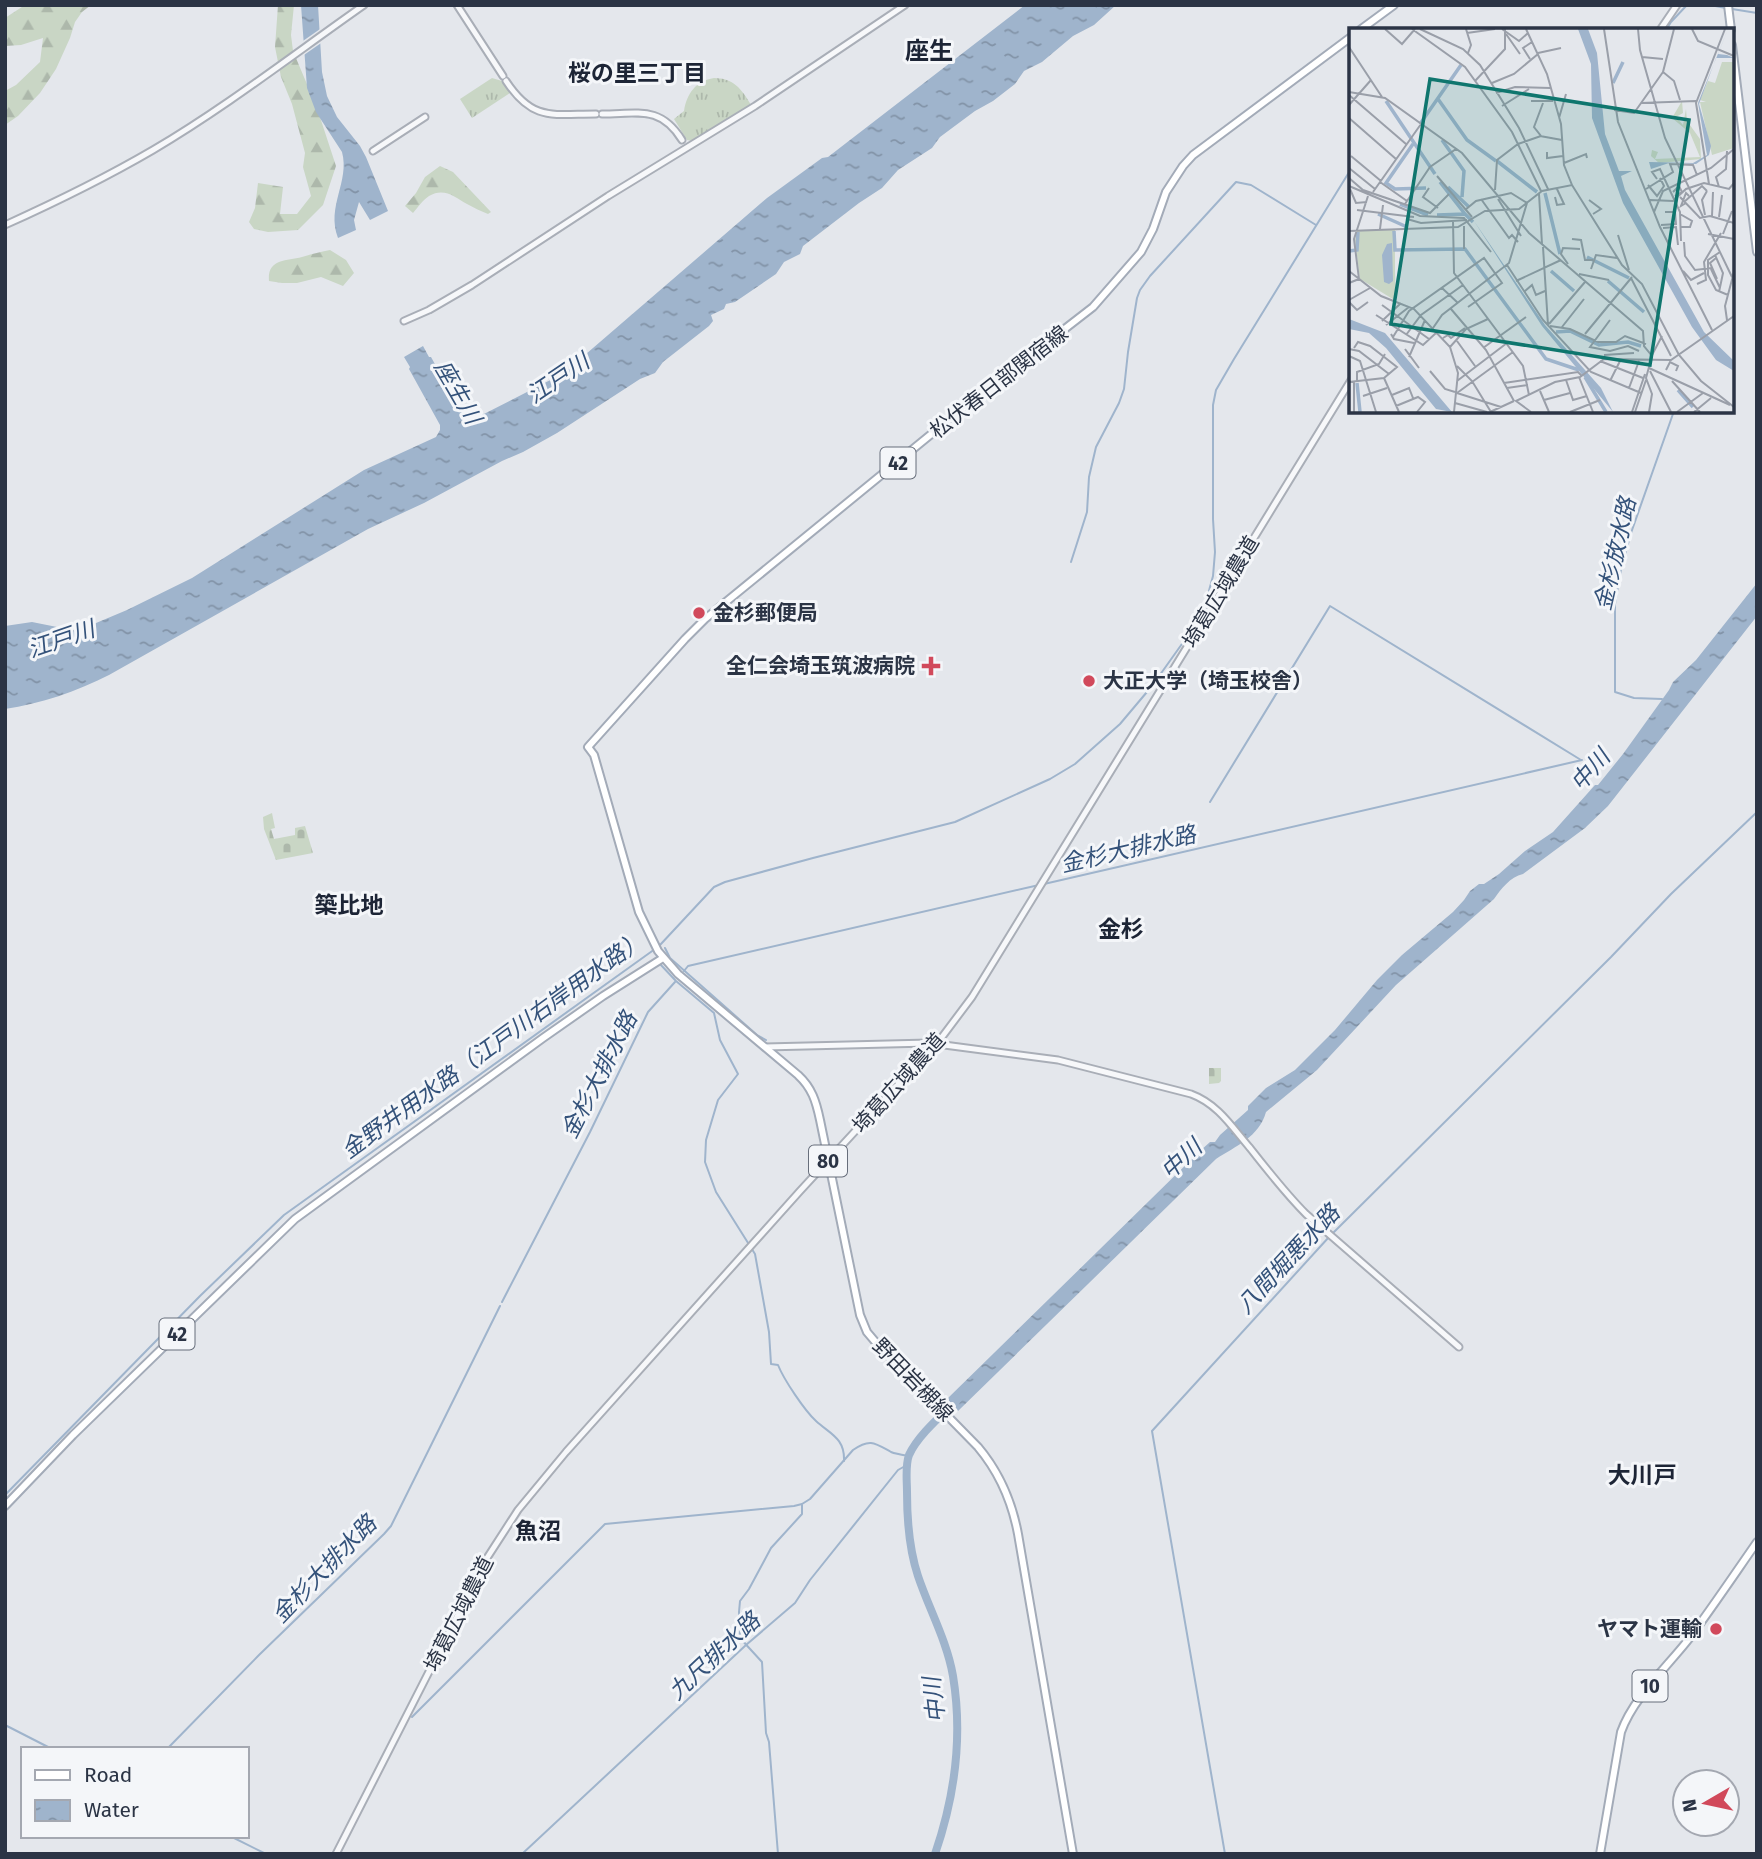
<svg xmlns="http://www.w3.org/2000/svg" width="1762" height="1859" font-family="'Fira Sans','Noto Sans JP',sans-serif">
  <defs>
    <pattern id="forest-firs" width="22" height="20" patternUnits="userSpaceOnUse" patternTransform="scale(1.75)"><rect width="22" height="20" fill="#c9d6c5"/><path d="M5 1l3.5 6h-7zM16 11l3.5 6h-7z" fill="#adb8ab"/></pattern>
    <pattern id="cemetery-stones" width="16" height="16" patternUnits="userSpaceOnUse" patternTransform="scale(1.75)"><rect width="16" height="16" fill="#c9d6c5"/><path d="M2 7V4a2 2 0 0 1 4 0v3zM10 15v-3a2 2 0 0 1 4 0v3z" fill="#adb8ab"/></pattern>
    <pattern id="park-tufts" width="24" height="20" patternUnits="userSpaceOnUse" patternTransform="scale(1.75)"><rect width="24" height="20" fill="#c9d6c5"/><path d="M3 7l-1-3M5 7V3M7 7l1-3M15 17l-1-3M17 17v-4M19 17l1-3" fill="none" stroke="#adb8ab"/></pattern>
    <pattern id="water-ripples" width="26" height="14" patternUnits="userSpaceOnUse" patternTransform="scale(1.75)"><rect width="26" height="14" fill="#9fb4cc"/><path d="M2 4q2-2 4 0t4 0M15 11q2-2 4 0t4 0" fill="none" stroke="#8293a7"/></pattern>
  </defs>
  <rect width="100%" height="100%" fill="#e4e7ec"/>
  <!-- forest -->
  <g fill="url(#forest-firs)">
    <path d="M 25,5 L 91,5 L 82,12 L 75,22 L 70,38 L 56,69 L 40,93 L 18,116 L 5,125 L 5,91 L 16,85 L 40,62 L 43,38 L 21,45 L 5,46 L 5,18 Z"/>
    <path d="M 278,5 L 294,5 L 291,35 L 293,51 L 317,108 L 336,166 L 323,205 L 298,230 L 268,232 L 254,229 L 249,222 L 255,208 L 258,183 L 283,187 L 280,214 L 297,214 L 311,196 L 303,167 L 305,153 L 292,104 L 281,77 L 275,47 Z"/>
    <path d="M 440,166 L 453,172 L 491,212 L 488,214 C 481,211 474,208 467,204 C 455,197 444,187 429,196 C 423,200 418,207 413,213 L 405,206 L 416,193 L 425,177 Z"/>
    <path d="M 330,250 L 346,260 L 354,273 L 343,286 L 321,277 L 297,283 L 282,283 L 269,281 C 267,259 286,261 302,257 C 311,254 321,252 330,250 Z"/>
  </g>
  <!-- cemetery -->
  <g fill="url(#cemetery-stones)">
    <path d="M 272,813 L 275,828 L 271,829 L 274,839 L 295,835 L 295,828 L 305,826 L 313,853 L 276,860 L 264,829 L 263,817 Z"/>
    <path d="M 1209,1068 L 1221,1068 L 1221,1081 L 1219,1083 L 1209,1084 Z"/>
  </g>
  <!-- park -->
  <g fill="url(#park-tufts)">
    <path d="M 492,78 L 502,81 L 510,93 L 472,118 L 460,99 Z"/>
    <path d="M 714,78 C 733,78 742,89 751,105 L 692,141 L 687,140 L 674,119 L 684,111 C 687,93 696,81 714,78 Z"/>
  </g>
  <!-- water -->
  <g fill="url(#water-ripples)">
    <path d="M 301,5 L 318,5 L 322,72 L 327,96 L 337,117 L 360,146 L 366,157 L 388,211 L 370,220 L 359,202 L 354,220 L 356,230 L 338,238 C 326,206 350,182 342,152 L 316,112 L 307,88 Z"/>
    <path d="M 1025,5 L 1116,5 L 1094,25 L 1073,36 L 1042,62 L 1024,71 L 1015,84 L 993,101 L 975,111 L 940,137 L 932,148 L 898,170 L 882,188 L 859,203 L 803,246 L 800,254 L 784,262 L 776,274 L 735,302 L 726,304 L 724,309 L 711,315 L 713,321 L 709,326 L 663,362 L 655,373 L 640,379 L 557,433 L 523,452 L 502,461 L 424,503 L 368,529 L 109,675 C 78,691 40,704 5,709 L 5,626 L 32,622 L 77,631 L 127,610 L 192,578 L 364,470 L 436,437 L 440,430 L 440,425 L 409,369 L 410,367 L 404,357 L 423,346 L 429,357 L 431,357 L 462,413 L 469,418 L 478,417 L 564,373 L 767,198 L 822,158 L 828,157 Z"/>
    <path d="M 1757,583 L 1757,616 L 1608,806 L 1585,828 L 1523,874 C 1510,877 1501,889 1494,899 L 1396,985 L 1317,1070 L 1266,1112 C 1259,1137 1236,1146 1216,1159 L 958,1411 L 947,1399 L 1200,1151 L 1210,1142 L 1215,1142 L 1220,1135 L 1248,1110 L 1248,1106 L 1266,1088 L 1295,1070 L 1335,1030 L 1377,980 L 1402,955 L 1453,912 L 1464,900 L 1470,891 L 1479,884 L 1484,884 L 1499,874 L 1525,851 L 1553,832 L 1595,785 L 1598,785 L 1623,754 L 1669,690 L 1673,682 L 1696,660 Z"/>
  </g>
  <!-- pier -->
  <path fill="#e4e7ec" d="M 323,27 L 324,41 L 301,57 L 300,43 Z"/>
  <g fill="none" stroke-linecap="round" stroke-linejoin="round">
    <!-- stream -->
    <g stroke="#9fb4cc" stroke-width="2">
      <path d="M 1710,5 L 1726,8"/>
      <path d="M 1732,9 L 1757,13"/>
      <path d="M 1666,30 L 1671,22 L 1687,5"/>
      <path d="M 1071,562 L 1087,512 L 1089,477 L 1096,447 L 1119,403 L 1124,389 L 1128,352 L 1137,298 L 1140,290 L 1150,276 L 1236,182 L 1251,185 L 1316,225"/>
      <path d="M 1662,699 L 1634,698 L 1615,692 L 1615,604 L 1621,569 L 1631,533 L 1674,411"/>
      <path d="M 1210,802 L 1330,606 L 1581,760"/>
      <path d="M 1044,884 L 1582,760"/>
      <path d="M 660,945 L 714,887 L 725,882 L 813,858 L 955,822 L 1050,779 L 1075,764 L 1120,724 L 1152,686 L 1189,634 L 1200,616 L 1207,598 L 1213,576 L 1215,552 L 1213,519 L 1213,405 L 1216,390 L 1234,359 L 1351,169"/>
      <path d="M 665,948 L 670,958 L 757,1035 L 766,1040"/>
      <path d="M 660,964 L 676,981 L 714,1013 L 720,1040 L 738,1074 L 718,1100 L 706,1140 L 705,1162 L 716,1192 L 755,1254 L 769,1332 L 771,1364 L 778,1365 C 784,1380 805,1411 816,1421 C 830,1434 845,1438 844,1461"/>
      <path d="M 684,971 L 688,966 L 1039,885"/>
      <path d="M 1333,1233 L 1611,957 L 1671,894 L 1757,812"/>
      <path d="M 502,1302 L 590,1132 L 648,1012 L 675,982"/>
      <path d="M 5,1495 L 200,1296 L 284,1215 L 655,949"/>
      <path d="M 412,1717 L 605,1524 L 794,1506 L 802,1504 L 810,1499 L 853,1450 C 870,1438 875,1443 891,1452 C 896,1454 903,1455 909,1456"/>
      <path d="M 5,1725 L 52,1749"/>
      <path d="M 167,1749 L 259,1655 L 384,1534 L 391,1526 L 500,1306"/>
      <path d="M 230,1836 L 266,1854"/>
      <path d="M 522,1854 L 746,1645 L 795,1603 L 810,1580 L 898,1470 L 907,1465"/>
      <path d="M 778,1854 L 769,1742 L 766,1733 L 762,1662 L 740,1638 L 739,1612 L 740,1601 L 749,1589 L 771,1548 L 802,1514 L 802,1505"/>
      <path d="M 1225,1854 L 1152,1431 L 1329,1237"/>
    </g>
    <!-- river -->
    <path stroke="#9fb4cc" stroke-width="8" d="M 935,1854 C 955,1796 963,1737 953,1676 C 947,1641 929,1609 918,1576 C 909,1549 907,1520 907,1492 C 907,1480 905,1466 909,1455 C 918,1435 943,1414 958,1399"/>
    <defs>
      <g id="tertiary">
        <path d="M 457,5 L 503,76"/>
        <path d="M 1660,30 L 1677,5"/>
        <path d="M 506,81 C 533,122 553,114 596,114"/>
        <path d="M 602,114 C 638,114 660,105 682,140"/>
        <path d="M 373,151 L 425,117"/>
        <path d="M 5,225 C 56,202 105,178 153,150 C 226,107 294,54 364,5"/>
        <path d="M 404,321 L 429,310 L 472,285 L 608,196 L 755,106 L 905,5"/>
        <path d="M 765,1047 L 929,1043 L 1058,1060 L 1191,1094 C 1218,1104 1232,1127 1250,1148 C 1268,1171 1286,1194 1306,1214 L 1459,1347"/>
        <path d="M 336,1854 L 487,1558 L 518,1510 L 566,1452 L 800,1191 L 942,1037 L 972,997 L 1351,380"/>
      </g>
      <g id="primary">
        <path d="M 1728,5 L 1731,30"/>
        <path d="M 1360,30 L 1394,5"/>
        <path d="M 1732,45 L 1757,252"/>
        <path d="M 5,1506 L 73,1435 L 295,1219 L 543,1038 L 603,996 L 663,958"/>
        <path d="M 1073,1854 L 1018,1534 C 1012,1502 999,1472 978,1447 L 878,1345 L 867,1332 L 860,1315 L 820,1120 C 816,1101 812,1088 798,1075 L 678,974 L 658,951 L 639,912 L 594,755 L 588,747 L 685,639 L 705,619 L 973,400 L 1093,307 L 1141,252 L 1153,229 L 1166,192 L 1183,166 L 1193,155 L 1351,37"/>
        <path d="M 1600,1854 L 1621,1732 C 1633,1698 1666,1668 1688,1640 C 1712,1608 1734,1575 1757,1542"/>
      </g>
    </defs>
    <!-- tertiary casing -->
    <use href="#tertiary" stroke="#a9aeb7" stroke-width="9"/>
    <!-- primary casing -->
    <use href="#primary" stroke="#a3abb8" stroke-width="10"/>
    <!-- tertiary -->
    <use href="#tertiary" stroke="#f7f8fa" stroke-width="5"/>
    <!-- primary -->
    <use href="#primary" stroke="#fff" stroke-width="6"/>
  </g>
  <!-- markers -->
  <g fill="#d1495b" stroke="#f4f6f9" stroke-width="2.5">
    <circle cx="699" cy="613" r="7"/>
    <path d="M927.5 655.5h7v7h7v7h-7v7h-7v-7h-7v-7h7z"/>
    <circle cx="1089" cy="681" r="7"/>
    <circle cx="1716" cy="1629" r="7"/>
  </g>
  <g text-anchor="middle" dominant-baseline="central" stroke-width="6" stroke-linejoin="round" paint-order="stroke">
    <!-- shield labels -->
    <g fill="#f4f6f9" stroke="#676e7b" stroke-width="2">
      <rect x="880.5" y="447.5" width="35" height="31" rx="5"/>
      <rect x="809" y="1145.5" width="38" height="31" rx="5"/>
      <rect x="159.5" y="1318.5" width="35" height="31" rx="5"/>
      <rect x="1632.5" y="1670.5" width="35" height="31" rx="5"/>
    </g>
    <g font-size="19" font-weight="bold" fill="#2b3445">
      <text x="898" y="463">42</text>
      <text x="828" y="1161">80</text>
      <text x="177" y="1334">42</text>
      <text x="1650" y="1686">10</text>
    </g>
    <!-- street labels -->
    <g font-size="21" fill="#2b3445" stroke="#f4f6f9">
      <text transform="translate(999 382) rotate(-38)">松伏春日部関宿線</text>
      <text transform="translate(1221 592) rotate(-59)">埼葛広域農道</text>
      <text transform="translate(899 1083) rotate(-48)">埼葛広域農道</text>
      <text transform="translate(913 1380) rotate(46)">野田岩槻線</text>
      <text transform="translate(459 1614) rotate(-63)">埼葛広域農道</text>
    </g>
    <!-- poi labels -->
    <g font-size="21" font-weight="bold" fill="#2b3445" stroke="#f4f6f9" text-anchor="start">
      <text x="713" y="613">金杉郵便局</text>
      <text x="915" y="666" text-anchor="end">全仁会埼玉筑波病院</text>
      <text x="1103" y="681">大正大学（埼玉校舎）</text>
      <text x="1702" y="1629" text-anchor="end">ヤマト運輸</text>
    </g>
    <!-- neighbourhood labels -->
    <g font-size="23" font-weight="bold" fill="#1d2536" stroke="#f4f6f9">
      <text x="637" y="73">桜の里三丁目</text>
      <text x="349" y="905">築比地</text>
      <text x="1121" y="929">金杉</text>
      <text x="1642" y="1475">大川戸</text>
      <text x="538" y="1531">魚沼</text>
    </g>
    <!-- water labels -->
    <g font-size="23" font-style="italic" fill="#34527a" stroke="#f4f6f9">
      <text transform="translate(558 378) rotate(-34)">江戸川</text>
      <text transform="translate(458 392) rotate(60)">座生川</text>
      <text transform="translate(1615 554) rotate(-77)">金杉放水路</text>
      <text transform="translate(61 639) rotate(-19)">江戸川</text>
      <text transform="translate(1590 770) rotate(-49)">中川</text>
      <text transform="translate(1128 849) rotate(-13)">金杉大排水路</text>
      <text transform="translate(493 1045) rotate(-36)">金野井用水路（江戸川右岸用水路）</text>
      <text transform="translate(599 1075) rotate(-63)">金杉大排水路</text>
      <text transform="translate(1181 1159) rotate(-43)">中川</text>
      <text transform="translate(1288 1259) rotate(-47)">八間堀悪水路</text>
      <text transform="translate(324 1569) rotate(-46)">金杉大排水路</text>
      <text transform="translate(714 1656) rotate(-43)">九尺排水路</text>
      <text transform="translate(934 1700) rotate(-97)">中川</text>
    </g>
    <!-- quarter labels -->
    <g font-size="24" font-weight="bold" fill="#1d2536" stroke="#f4f6f9">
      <text x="929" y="51">座生</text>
    </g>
  </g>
  <!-- overview -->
  <g transform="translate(1349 28)">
    <rect width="385" height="385" fill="#e4e7ec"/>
    <path d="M 333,73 L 334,85 L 327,89 L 334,97 L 337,81 L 338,93 L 351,111 L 352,131 L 310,135 L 302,128 L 303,122 L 309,124 L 306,131 L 351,129 L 341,105 L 323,90 Z" fill="#c9d6c5"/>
    <path d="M 373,34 L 385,34 L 385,120 L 363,127 L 351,74 L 357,74 L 351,72 L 359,53 L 366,55 ZM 46,201 L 46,244 L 47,273 L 11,251 L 6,212 L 8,202 Z" fill="#c9d6c5"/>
    <path d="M 229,1 L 239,1 L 248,25 L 256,106 L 270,143 L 283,143 L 272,148 L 276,162 L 355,304 L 385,333 L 385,343 L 367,332 L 343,299 L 274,175 L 243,90 L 242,36 ZM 379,1 L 369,26 L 378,27 L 385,30 L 367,30 L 350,76 L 362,118 L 360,127 L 347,136 L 320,135 L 302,141 L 300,134 L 344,135 L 358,127 L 349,75 ZM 125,193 L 196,297 L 252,360 L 264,384 L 193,298 ZM 43,215 L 44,253 L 40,256 L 35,254 L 33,227 L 38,216 ZM 0,291 L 36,305 L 103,384 L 87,381 L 37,320 L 20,305 L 0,301 Z" fill="#9fb4cc"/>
    <path fill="none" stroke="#9fb4cc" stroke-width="3.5" d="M 264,55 L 274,34M 89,71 L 118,112 L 147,133M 37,73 L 86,146M 71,96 L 112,37M 93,112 L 115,143 L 113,169M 64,116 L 37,155 L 46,161 L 77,160M 148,133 L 188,164M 91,154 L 116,186M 99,159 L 120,179M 196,165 L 211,226M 51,176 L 79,187M 29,186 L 58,199M 88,187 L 116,186 L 124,194M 45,203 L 46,222 L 116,221 L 197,331 L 230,342M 0,223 L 8,222 L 9,204M 238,229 L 280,250M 202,243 L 225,263M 259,253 L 295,284M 207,304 L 221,303 L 250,317 L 279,314 L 292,318M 236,349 L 257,384M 8,355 L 11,384M 329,362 L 344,379"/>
    <path fill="none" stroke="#9a9fa9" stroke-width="2" d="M 36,1 L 53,16 L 66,1M 63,1 L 116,39 L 163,104 L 192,163M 71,1 L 114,21 L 131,37 L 170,100 L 199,161M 117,1 L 122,17 L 119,25M 153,1 L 170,13 L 179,5M 177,1 L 198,46 L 212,96 L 215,137 L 223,157M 255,1 L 269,94 L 311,199 L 363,302M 289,1 L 291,22 L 316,110 L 383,249M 325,1 L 314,44 L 325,53 L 331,72M 343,1 L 349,13 L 385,28M 118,5 L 146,1M 157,6 L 171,26M 0,19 L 33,69M 189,25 L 212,20M 293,29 L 314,31M 181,31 L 174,20 L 183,14M 126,53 L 156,21 L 156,1M 143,55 L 165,46 L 189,26M 0,64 L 36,70 L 113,125 L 180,205 L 294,303 L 295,318 L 303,328 L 297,350 L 303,366 L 300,384M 147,65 L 166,59 L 201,60M 0,67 L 57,116M 182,73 L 204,73M 292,75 L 347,73M 0,77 L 22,52M 153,78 L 180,61M 265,82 L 285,85 L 314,44M 0,90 L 47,131M 210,90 L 217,66M 191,108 L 213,112M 198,124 L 198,130 L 214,128M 2,128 L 32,153M 215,135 L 237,126 L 238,130M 0,140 L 26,161M 88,148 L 123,189M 0,150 L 14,162 L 81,185 L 100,166M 308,151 L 303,144 L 311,141 L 331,184 L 332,213M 31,154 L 58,173M 360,156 L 347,75 L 376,1M 299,157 L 308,168 L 315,158 L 311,150M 0,158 L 71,188 L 115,190 L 142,224M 370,159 L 367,149 L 377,141 L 378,123M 80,160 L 74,169 L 89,180M 1,161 L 7,175 L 18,174M 297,161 L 324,144 L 321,136 L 344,137 L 348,147M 146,162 L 148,132 L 169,116 L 192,108 L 185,99 L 194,75M 24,164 L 72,96M 324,164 L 330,158 L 333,164 L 326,168M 190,166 L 193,216M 206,169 L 208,177 L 215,176 L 208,161M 331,169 L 351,190 L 361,188 L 385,195M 132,171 L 160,210 L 163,207 L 169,214M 149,171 L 172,208M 240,172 L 252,181 L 244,186M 301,172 L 324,173 L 337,161 L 355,155 L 380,161 L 385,155M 335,174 L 353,158 L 358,163M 337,175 L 332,178 L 337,165 L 340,168M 56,176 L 81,139 L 107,121M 8,182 L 65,189M 305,184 L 314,163 L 362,140 L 385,121M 331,186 L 343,193 L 341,199 L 331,199M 59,187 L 58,191 L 72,195 L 118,192M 356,187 L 353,172 L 358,163M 363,188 L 364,164M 370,189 L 373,167M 104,193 L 105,245 L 174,338 L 180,367M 312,197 L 327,196 L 326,184 L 316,184M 115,198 L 115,221M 314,200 L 327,199 L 329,217M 31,201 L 34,177M 0,203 L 109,199 L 136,183 L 170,181 L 193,163 L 223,157 L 273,237 L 293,256 L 330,327 L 352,353 L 385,379M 359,206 L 385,211M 374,206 L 383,183M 269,207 L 280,242M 223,211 L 232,212 L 236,232 L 244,232M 335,214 L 336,228 L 346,242 L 363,240M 194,219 L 199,297M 371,224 L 359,232 L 359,247 L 367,262 L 379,267M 366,227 L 374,245 L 370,264M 367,230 L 361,235 L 368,251M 219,236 L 212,226 L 214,220 L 231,221M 158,237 L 194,292 L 242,344 L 292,365M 242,241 L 247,227 L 268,230M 362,241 L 371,260M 0,243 L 32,268 L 65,281 L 101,319 L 109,345 L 105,384M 334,243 L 342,252 L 355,245M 230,246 L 260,252M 282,250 L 322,328M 167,253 L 212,232M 0,255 L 10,251 L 5,211 L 19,168M 348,256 L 357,252 L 355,234 L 372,205M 93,260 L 109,275M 176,263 L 183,257 L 187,267 L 196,263M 0,272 L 21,260M 0,274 L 8,282 L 19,274M 33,277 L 80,311M 102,281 L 137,322 L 165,373M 27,287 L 74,317 L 87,305M 261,292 L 241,319 L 261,323 L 279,318 L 290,323M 378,292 L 376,278 L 385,244M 33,293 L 52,275M 200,296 L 236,254M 37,297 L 60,279M 201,298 L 221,301 L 249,314 L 267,314 L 276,308 L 297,316M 213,299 L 235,271M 84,300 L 93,287 L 160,235 L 178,175 L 162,165 L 127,173 L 116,182M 42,306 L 45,311 L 65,315M 236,306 L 283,249M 57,307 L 72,287 L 114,257M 44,309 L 60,283 L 135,230 L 153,255 L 119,279M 94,310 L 99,307 L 102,310 L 116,300M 108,313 L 126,338M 101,319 L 117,301 L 139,291M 134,320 L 177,289M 0,321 L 10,323 L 40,346M 56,321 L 70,340M 255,327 L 285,325M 303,327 L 313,308M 0,328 L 11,333 L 27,384M 60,329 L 76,292M 251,333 L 294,350M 108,338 L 123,353 L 142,384M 300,340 L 381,377M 317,342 L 321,334 L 329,338 L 327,343M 81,343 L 96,361 L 106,364M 301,343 L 322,384M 230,349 L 244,384M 35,350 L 50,384M 217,352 L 224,372 L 238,368M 108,353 L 158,315M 261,353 L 272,331M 323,353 L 351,384M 0,354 L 35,350 L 48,339 L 21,318 L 9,314 L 5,320M 5,354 L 5,384M 8,354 L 8,344 L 30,336 L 36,326M 155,355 L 229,344 L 233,348M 158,360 L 179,357M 280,360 L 290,333M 191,363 L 200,384M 108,365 L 164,324M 108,365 L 152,379M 43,367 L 60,360 L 64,370M 14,368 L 38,360M 195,372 L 221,365M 106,375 L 138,384M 47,378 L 69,369 L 76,374 L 68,384M 141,384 L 165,373M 182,384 L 167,373 L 206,354 L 231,349 L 255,331 L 322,332 L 385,288M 221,384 L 251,372M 283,384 L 296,346M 286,384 L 297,352M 328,384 L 354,365M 345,384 L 362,370"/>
    <path fill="#0f766e" fill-opacity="0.15" stroke="#0f766e" stroke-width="3.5" d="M 81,51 L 340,92 L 301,337 L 42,296 Z"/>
    <rect width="385" height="385" fill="none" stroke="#2b3445" stroke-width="3.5"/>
  </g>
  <!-- border -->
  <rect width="1762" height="1859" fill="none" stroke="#2b3445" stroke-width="14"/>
  <!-- legend -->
  <rect x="21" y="1747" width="228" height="91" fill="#f4f6f9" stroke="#a4a8b1" stroke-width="2"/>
  <rect x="35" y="1770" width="35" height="10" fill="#ffffff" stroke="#a4a8b1" stroke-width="2"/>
  <text x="84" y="1782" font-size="21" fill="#2b3445">Road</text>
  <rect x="35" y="1800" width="35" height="21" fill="url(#water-ripples)" stroke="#a4a8b1" stroke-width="2"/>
  <text x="84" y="1817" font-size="21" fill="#2b3445">Water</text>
  <!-- north arrow -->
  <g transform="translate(1706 1803) rotate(261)"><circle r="33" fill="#f4f6f9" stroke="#a4a8b1" stroke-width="2"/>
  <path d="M0-5L12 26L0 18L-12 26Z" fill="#d1495b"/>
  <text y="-10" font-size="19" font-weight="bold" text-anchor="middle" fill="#2b3445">N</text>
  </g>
</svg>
